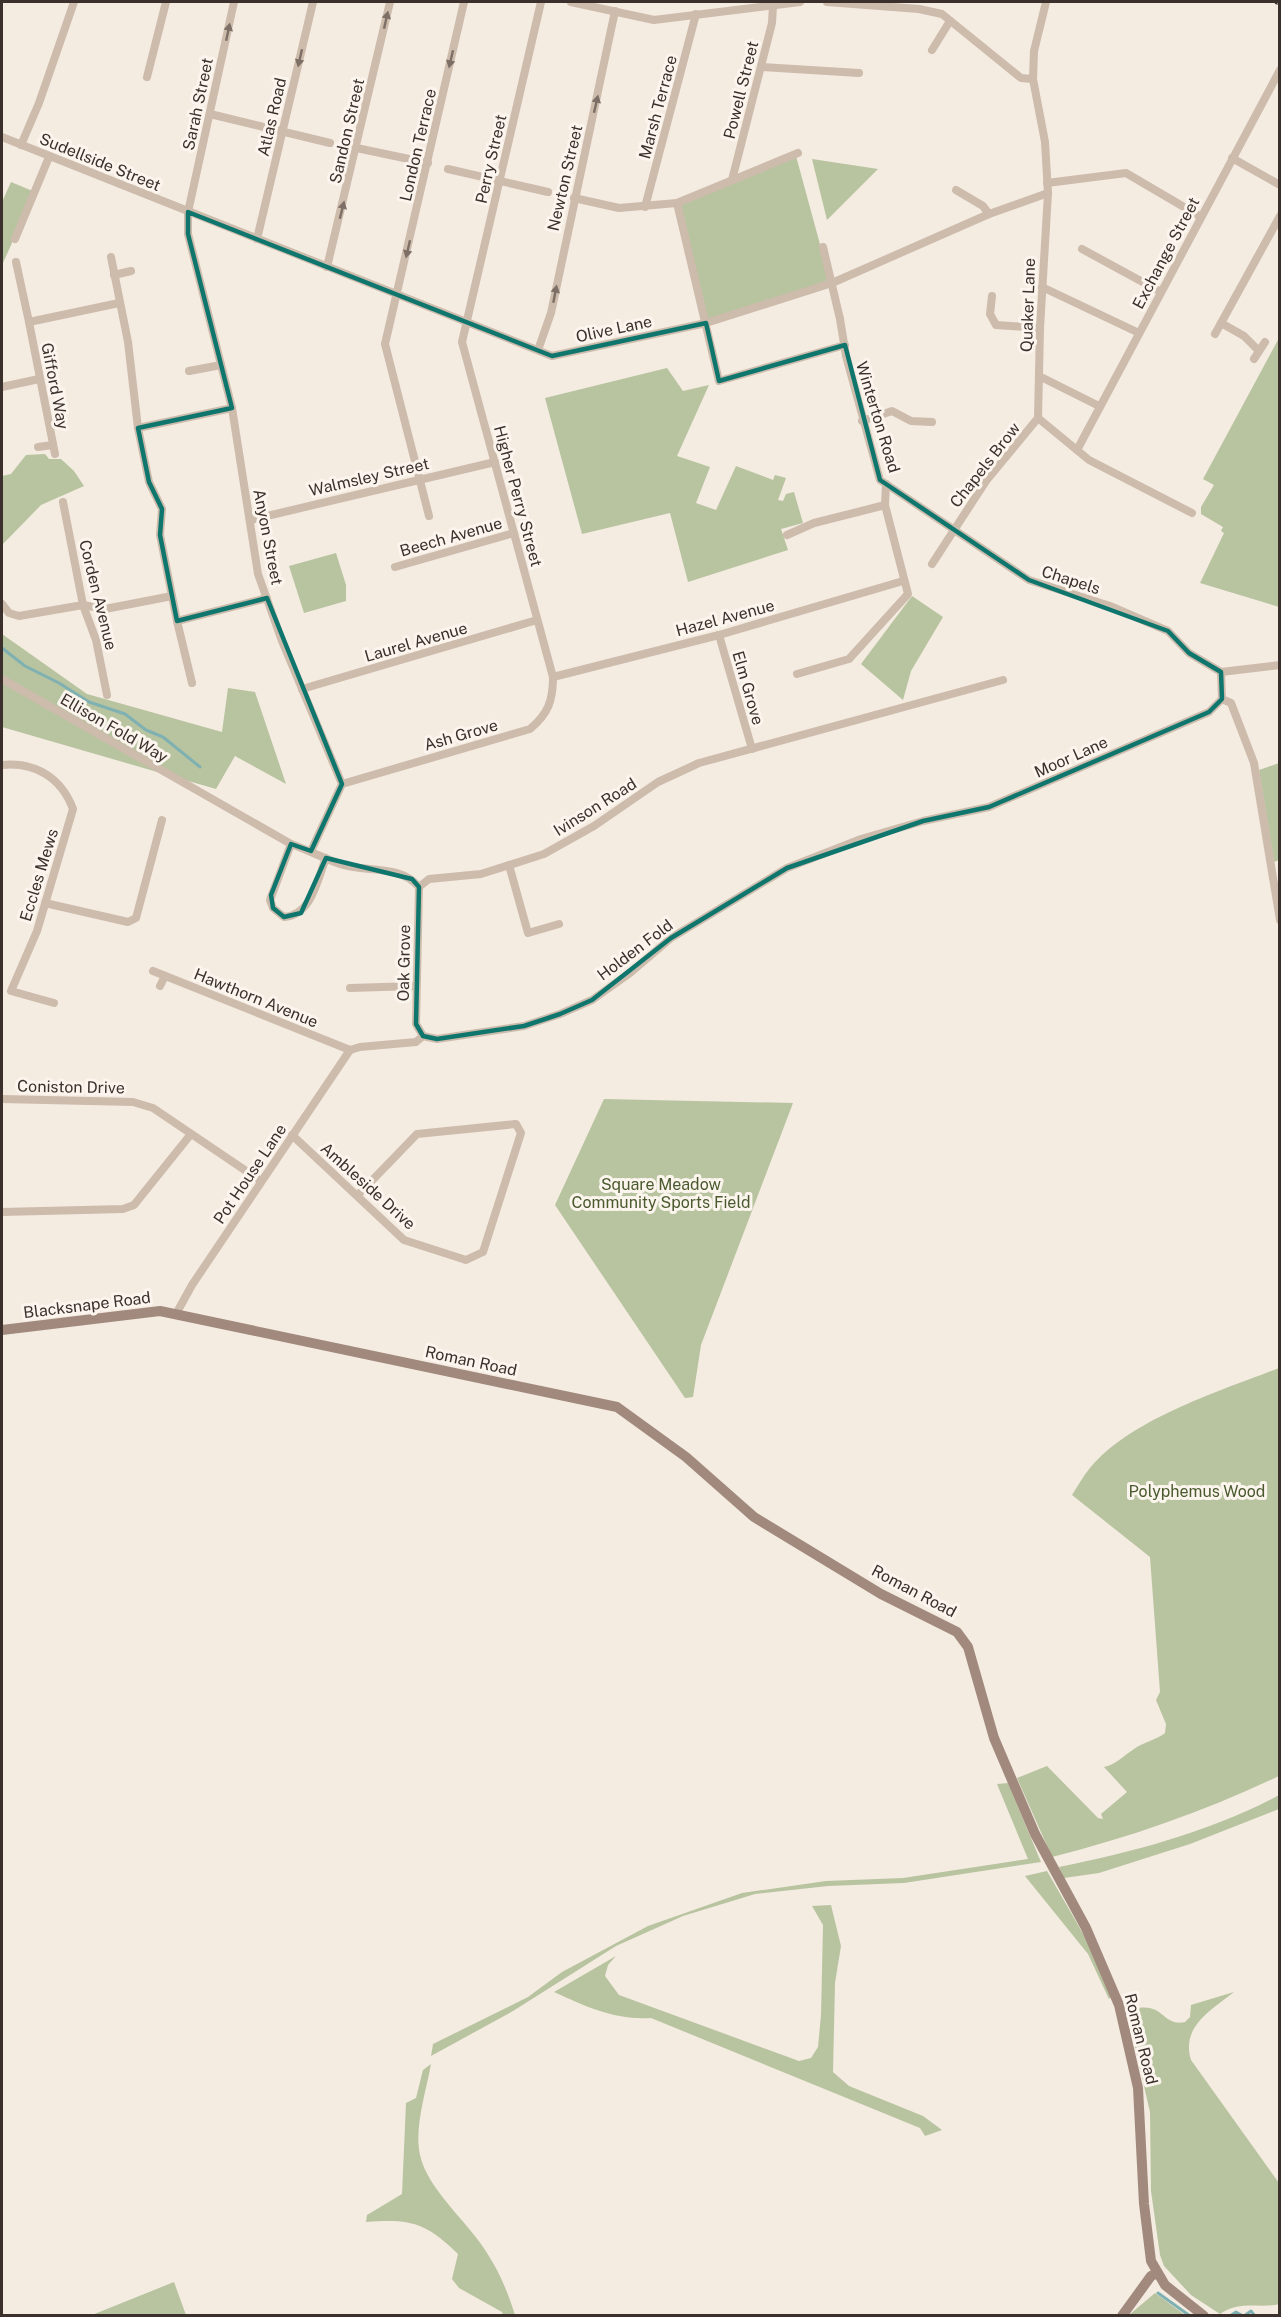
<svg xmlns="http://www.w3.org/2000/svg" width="1281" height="2317" font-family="'Public Sans',sans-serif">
  <rect width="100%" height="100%" fill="#f4ebe1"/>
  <!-- green -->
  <g fill="#b8c4a0">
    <path d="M 796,156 L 830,281 L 707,321 L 679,204 Z"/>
    <path d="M 812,159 L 878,169 L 827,220 Z"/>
    <path d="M 11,182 L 35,192 L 2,265 L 2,202 Z"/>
    <path d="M 1279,338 L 1279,607 L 1200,583 L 1224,533 L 1221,531 L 1223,527 L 1201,514 L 1201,507 L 1214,485 L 1203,479 Z"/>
    <path d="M 667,368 L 683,391 L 709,385 L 677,456 L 710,467 L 696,503 L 716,510 L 736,466 L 773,480 L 775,475 L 786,478 L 778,500 L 783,501 L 786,494 L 794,492 L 803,523 L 781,529 L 788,550 L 688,582 L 670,513 L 582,534 L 545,398 Z"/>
    <path d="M 45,454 L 49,459 L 61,459 L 74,471 L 84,486 L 41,505 L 2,545 L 2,476 L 11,474 L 26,455 Z"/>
    <path d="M 336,553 L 346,585 L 346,601 L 304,613 L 289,566 Z"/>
    <path d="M 912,596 L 943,617 L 911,671 L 903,700 L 861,664 Z"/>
    <path d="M 2,634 L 87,694 L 222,732 L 228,688 L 255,692 L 286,784 L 235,756 L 216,789 L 2,727 Z"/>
    <path d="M 1279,763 L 1279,860 L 1274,862 L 1259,770 Z"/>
    <path d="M 604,1099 L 793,1103 L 701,1345 L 693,1397 L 685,1398 L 555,1205 Z"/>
    <path d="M 1279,1368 L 1279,1776 C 1206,1811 1131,1837 1052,1857 L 1017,1778 L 1047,1766 L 1098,1818 L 1103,1819 L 1101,1814 L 1127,1792 L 1104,1767 C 1117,1764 1123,1756 1134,1749 C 1144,1742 1156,1740 1165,1733 L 1166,1724 L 1156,1700 L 1160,1692 L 1150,1557 L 1072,1495 C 1078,1486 1083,1476 1090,1468 C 1130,1419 1222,1390 1279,1368 Z"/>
    <path d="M 1008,1783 L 1041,1862 L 904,1883 L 828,1886 L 755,1894 L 683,1916 L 616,1946 L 513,2011 L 431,2056 L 433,2044 L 528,1997 L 562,1972 L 648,1926 L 742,1893 L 826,1881 L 903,1878 L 1028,1859 L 997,1784 Z"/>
    <path d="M 1279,1795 L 1279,1809 L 1190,1844 L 1099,1873 L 1064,1878 L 1059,1867 C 1133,1852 1213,1831 1279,1795 Z"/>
    <path d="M 1047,1871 L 1089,1944 L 1112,1996 L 1109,1999 L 1088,1954 L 1025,1876 Z"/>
    <path d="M 831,1905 L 841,1946 L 835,1983 L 833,2072 L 849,2086 L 923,2116 L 942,2130 L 925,2136 L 920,2128 L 651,2018 C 614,2020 587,2007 554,1992 L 616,1956 L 608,1965 L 605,1976 L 619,1995 L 799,2061 L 811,2058 L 818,2047 L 821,2015 L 823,1925 L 812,1906 Z"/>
    <path d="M 1234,1992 C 1210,2011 1181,2027 1191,2060 L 1279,2183 L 1280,2304 C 1258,2309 1240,2300 1220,2314 L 1191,2295 L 1164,2266 L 1160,2255 L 1151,2191 L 1150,2112 L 1129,2021 L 1134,2009 C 1164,2001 1162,2027 1185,2022 L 1190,2017 L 1191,2005 Z"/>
    <path d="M 431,2064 C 426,2092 414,2127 420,2155 C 427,2189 469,2223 487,2253 C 500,2273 508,2293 515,2315 L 503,2315 L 502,2312 L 459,2288 L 452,2279 L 458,2254 C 425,2222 411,2219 366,2222 L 367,2215 L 402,2194 L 406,2103 L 416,2098 L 423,2070 Z"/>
    <path d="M 174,2282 L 186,2315 L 92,2315 Z"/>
    <path d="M 1155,2293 L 1185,2315 L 1129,2315 Z"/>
  </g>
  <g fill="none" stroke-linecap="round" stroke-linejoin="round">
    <!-- stream -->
    <g stroke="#7fb0b2" stroke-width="3">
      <path d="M 2,648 L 25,666 L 59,683 L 89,702 L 125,714 L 146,730 L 163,737 L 200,767"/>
      <path d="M 1158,2293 L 1190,2316"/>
      <path d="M 1230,2316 L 1236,2312 L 1243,2316"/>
      <path d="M 1244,2316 L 1251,2311 L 1255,2316"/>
    </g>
    <!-- street -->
    <g stroke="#cdbbac" stroke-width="8">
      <path d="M 234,2 L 188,212 L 188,234 L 232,408 L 258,574 L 282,641 L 342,784 L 311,851"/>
      <path d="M 571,2 L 654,20 L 800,2"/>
      <path d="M 827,2 L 919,9 L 942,14 L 1021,78 L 1033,79"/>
      <path d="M 932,50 L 950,21"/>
      <path d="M 761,67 L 859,73"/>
      <path d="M 147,77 L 166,2"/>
      <path d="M 210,114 L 330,143"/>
      <path d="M 2,137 L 552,356 L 706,323 L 832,283 L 989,214 L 1048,193"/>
      <path d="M 21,145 L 39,103 L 74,2"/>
      <path d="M 347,146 L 428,163"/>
      <path d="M 1232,158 L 1280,185"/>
      <path d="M 448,169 L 548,192"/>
      <path d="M 732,180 L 772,23 L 773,6"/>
      <path d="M 1047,183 L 1126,173 L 1201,217"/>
      <path d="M 956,190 L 983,206 L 989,214"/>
      <path d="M 574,198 L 619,208 L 677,203 L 798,153"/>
      <path d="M 677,203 L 719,381 L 845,345"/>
      <path d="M 645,207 L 696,14"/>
      <path d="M 15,239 L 49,157"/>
      <path d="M 257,239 L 313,2"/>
      <path d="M 823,247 L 840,319 L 846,356 L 880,480 L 1029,580 L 1110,606 L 1168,631 L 1189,653 L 1221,672 L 1280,665"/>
      <path d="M 1082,249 L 1161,292"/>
      <path d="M 111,257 L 128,342 L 138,428 L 232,408"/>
      <path d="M 16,262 L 29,322"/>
      <path d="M 327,267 L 390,2"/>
      <path d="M 114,275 L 131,271"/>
      <path d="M 1042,287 L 1139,333"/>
      <path d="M 992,296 L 990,314 L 996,325 L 1040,328"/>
      <path d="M 1221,323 L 1244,336 L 1259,351"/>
      <path d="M 1215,334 L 1280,216"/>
      <path d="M 538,350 L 551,313 L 615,11"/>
      <path d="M 1254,359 L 1265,342"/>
      <path d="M 189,371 L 221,365"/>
      <path d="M 1039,376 L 1099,406"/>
      <path d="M 2,387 L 39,379"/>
      <path d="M 1038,418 L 1089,460 L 1192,513"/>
      <path d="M 862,421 L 892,411 L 911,421 L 932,422"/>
      <path d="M 138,428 L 149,482 L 162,509 L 160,535 L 177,621 L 267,598"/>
      <path d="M 38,447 L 53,445"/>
      <path d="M 1077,450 L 1280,70"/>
      <path d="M 55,454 L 29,322 L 119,303"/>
      <path d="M 63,502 L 83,605 L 96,640 L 107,695"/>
      <path d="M 429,516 L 385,344 L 464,2"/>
      <path d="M 250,520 L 495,462"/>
      <path d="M 787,535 L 814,523 L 885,505"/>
      <path d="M 932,564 L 986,481 L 1038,418 L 1040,328 L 1048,193 L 1045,142 L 1033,79 L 1034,51 L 1046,2"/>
      <path d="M 395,567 L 514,533"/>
      <path d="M 2,604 L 9,613 L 19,616 L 83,605 L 105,609 L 172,596"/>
      <path d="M 177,621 L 192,683"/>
      <path d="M 719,635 L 752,749"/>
      <path d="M 1221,672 L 1222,699 L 1231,703 L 1254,763 L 1280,920"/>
      <path d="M 797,674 L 849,659 L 908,594 L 885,505 L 886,484"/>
      <path d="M 553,677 L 719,635 L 903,581"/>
      <path d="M 2,679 L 291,844 C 308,850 323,858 340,864 C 366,873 400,864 419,887"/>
      <path d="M 302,689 L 537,620"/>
      <path d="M 2,765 C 35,762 61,777 73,809 L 37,931 L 11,991 L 54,1003"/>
      <path d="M 342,784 L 530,729 C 548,714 553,701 553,677 L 462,342 L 541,2"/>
      <path d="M 291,844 L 270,900 L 273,908 L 284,917 C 312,915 317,880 326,858"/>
      <path d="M 509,865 L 528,933 L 559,924"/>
      <path d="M 419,887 L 429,879 L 481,874 L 544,854 L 594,826 L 658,782 L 699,763 L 1003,680"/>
      <path d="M 419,887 L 416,1024 L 423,1036"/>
      <path d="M 45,903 L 128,922 L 136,918 L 162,820"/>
      <path d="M 153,971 L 350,1050"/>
      <path d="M 160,986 L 165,976"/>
      <path d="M 350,988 L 416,986"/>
      <path d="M 423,1036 L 437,1039 L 524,1026 L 560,1014 L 592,1000 L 630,973 L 671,938 L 787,868 L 861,839 L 923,821 L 989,807 L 1209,712 L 1222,699"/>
      <path d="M 350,1050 L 360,1047 L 416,1042 L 423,1036"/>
      <path d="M 2,1099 L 133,1102 L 153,1108 L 261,1181"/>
      <path d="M 292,1135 L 404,1240 L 466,1260 L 483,1252 L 521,1133 L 516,1124 L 417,1134 L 357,1196"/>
      <path d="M 2,1212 L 123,1209 L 134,1205 L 191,1134"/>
      <path d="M 176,1314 L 192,1285 L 350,1050"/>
    </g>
    <!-- secondary -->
    <g stroke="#a18a7d" stroke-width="10">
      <path d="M 2,1330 L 160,1311 L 617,1407 L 686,1457 L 754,1517 L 881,1594 L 957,1632 L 968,1647 L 994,1738 L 1035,1834 L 1086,1928 L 1119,2005 L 1138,2088 L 1144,2204 L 1151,2261 L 1165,2285 L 1204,2316"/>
      <path d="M 1122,2316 L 1151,2276 L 1157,2273"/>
    </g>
    <defs>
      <path id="rail" d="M 1277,2 L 1280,2"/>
    </defs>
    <!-- rail casing -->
    <use href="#rail" stroke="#3b302b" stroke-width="5"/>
    <!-- rail -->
    <use href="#rail" stroke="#fbf5ee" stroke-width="3" stroke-dasharray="9" stroke-linecap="butt"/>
  </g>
  <!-- one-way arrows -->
  <defs><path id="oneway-solid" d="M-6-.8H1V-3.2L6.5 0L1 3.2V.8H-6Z" transform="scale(1.5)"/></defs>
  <g fill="#7d6f65">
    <use href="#oneway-solid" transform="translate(386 20) rotate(-77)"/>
    <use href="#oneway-solid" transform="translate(228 32) rotate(-78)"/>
    <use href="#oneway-solid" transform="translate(300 58) rotate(103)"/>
    <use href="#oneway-solid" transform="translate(451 59) rotate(103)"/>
    <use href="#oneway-solid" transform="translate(596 104) rotate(-77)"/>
    <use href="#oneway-solid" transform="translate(342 210) rotate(-76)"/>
    <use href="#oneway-solid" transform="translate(408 249) rotate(103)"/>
    <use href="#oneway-solid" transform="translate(555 294) rotate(-79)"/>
  </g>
  <!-- marked area -->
  <path fill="none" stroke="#0f766e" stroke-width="4.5" stroke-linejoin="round" d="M 188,212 L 552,356 L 706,323 L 719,381 L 845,345 L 880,480 L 1029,580 L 1168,631 L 1189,653 L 1221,672 L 1222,699 L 1209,712 L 989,807 L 923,821 L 787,868 L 671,938 L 592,1000 L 560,1014 L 524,1026 L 437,1039 L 423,1036 L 416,1024 L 419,887 L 412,879 L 326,858 L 301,913 L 284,917 L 273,908 L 271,895 L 291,844 L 311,851 L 342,784 L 267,598 L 177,621 L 160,535 L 162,509 L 149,482 L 138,428 L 232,408 L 188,234 Z"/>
  <g text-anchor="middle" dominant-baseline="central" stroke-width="6" stroke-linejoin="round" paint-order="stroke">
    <!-- street labels -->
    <g font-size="16" fill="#3b302b" stroke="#fbf5ee">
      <text transform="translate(741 90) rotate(-76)">Powell Street</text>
      <text transform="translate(198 104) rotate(-78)">Sarah Street</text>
      <text transform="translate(658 107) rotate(-75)">Marsh Terrace</text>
      <text transform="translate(272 117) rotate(-77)">Atlas Road</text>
      <text transform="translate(347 131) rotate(-77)">Sandon Street</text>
      <text transform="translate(418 145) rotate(-77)">London Terrace</text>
      <text transform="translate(491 159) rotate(-77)">Perry Street</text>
      <text transform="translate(100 162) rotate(22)">Sudellside Street</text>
      <text transform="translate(565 178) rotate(-77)">Newton Street</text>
      <text transform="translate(1166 253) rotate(-62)">Exchange Street</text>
      <text transform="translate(1028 305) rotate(-88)">Quaker Lane</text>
      <text transform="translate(614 329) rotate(-12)">Olive Lane</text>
      <text transform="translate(55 386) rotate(79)">Gifford Way</text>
      <text transform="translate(878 417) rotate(73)">Winterton Road</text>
      <text transform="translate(985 465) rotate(-52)">Chapels Brow</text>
      <text transform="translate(369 477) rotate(-13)">Walmsley Street</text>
      <text transform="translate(518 496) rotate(75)">Higher Perry Street</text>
      <text transform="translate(268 537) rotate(79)">Anyon Street</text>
      <text transform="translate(451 537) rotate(-16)">Beech Avenue</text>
      <text transform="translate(1071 580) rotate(18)">Chapels</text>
      <text transform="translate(98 595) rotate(76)">Corden Avenue</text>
      <text transform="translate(725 618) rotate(-15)">Hazel Avenue</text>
      <text transform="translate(416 642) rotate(-16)">Laurel Avenue</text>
      <text transform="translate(748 688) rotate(74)">Elm Grove</text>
      <text transform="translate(114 728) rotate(30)">Ellison Fold Way</text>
      <text transform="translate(461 735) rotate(-16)">Ash Grove</text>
      <text transform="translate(1071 757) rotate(-24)">Moor Lane</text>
      <text transform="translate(595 807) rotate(-32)">Ivinson Road</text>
      <text transform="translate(39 875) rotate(-73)">Eccles Mews</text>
      <text transform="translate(635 950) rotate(-37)">Holden Fold</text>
      <text transform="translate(404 963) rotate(-89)">Oak Grove</text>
      <text transform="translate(256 998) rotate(22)">Hawthorn Avenue</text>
      <text transform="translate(71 1087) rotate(1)">Coniston Drive</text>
      <text transform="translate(250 1174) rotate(-56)">Pot House Lane</text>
      <text transform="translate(368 1186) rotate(42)">Ambleside Drive</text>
      <text transform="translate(87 1305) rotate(-7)">Blacksnape Road</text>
      <text transform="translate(471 1361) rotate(12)">Roman Road</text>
      <text transform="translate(914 1591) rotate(28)">Roman Road</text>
      <text transform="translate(1141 2039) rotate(76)">Roman Road</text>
    </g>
    <!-- park labels -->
    <g font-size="16" fill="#4a5a2e" stroke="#fbf5ee">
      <text x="661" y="1184">Square Meadow<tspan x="661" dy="18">Community Sports Field</tspan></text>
      <text x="1197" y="1491">Polyphemus Wood</text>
    </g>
  </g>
  <!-- border -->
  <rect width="1281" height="2317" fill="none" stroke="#3b302b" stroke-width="6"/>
</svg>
